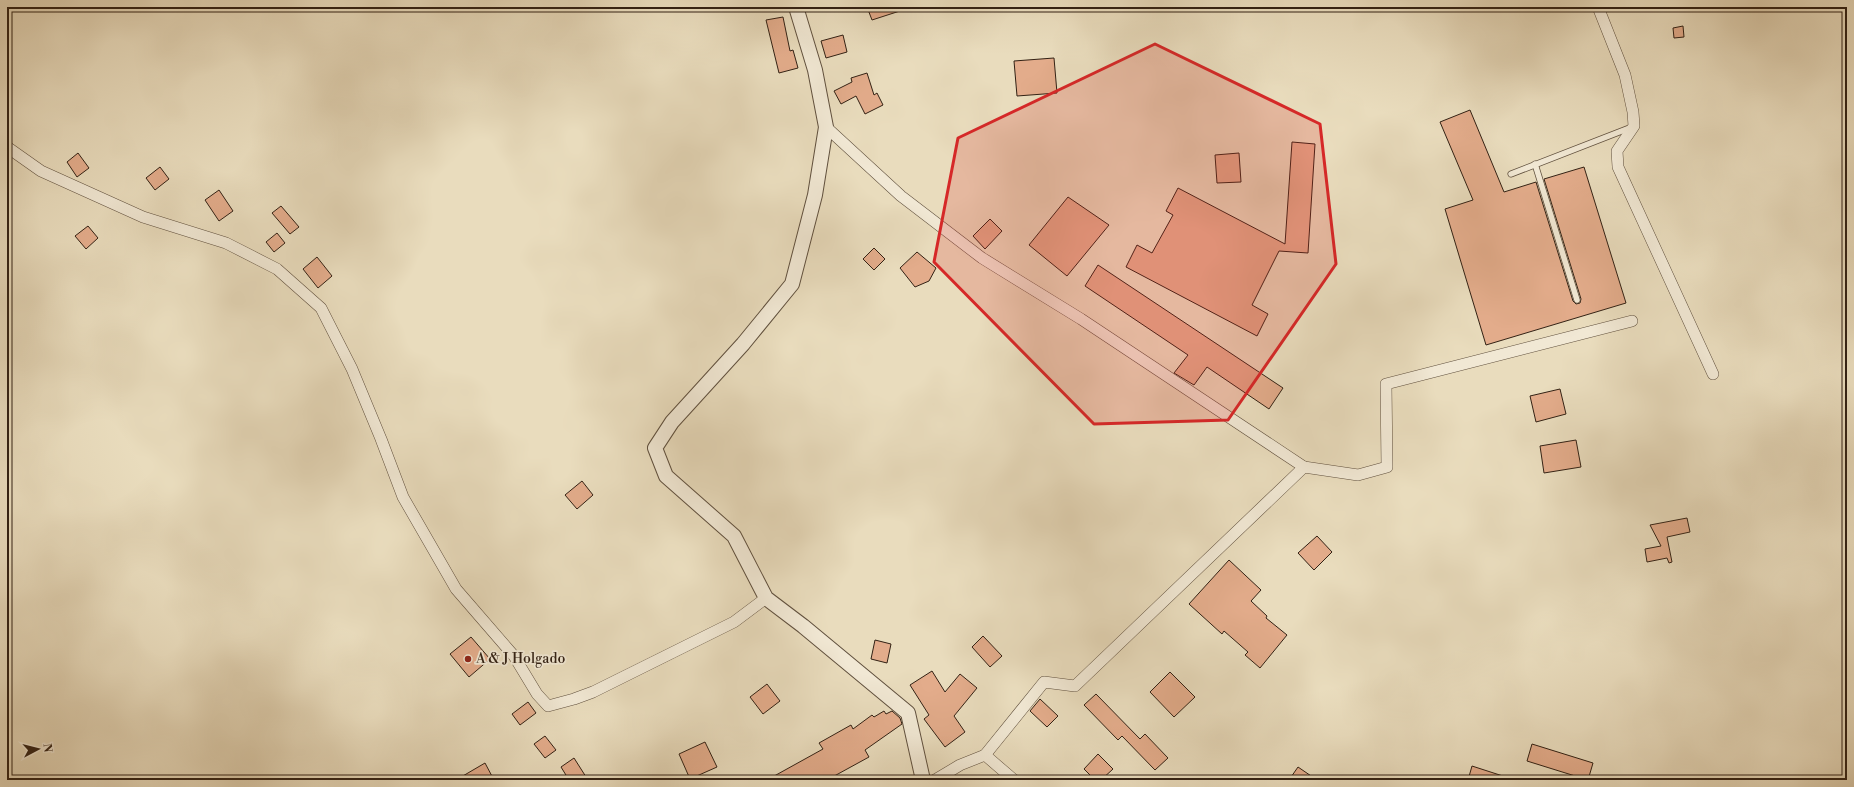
<svg xmlns="http://www.w3.org/2000/svg" width="1854" height="787" font-family="'Libre Bodoni',serif">
  <rect width="100%" height="100%" fill="#e9dcbd"/>
  <filter id="stains"><feTurbulence type="fractalNoise" baseFrequency=".005" numOctaves="4"/><feColorMatrix values="0 0 0 0 .2 0 0 0 0 .09 0 0 0 0 .02 0 0 0 .5 -.17"/></filter>
  <radialGradient id="worn" r=".72"><stop offset=".6" stop-color="#630" stop-opacity="0"/><stop offset="1" stop-color="#630" stop-opacity=".3"/></radialGradient>
  <!-- building -->
  <g fill="#e3ac8b" stroke="#322114">
    <path d="M 867,7 L 905,7 L 906,9 L 872,20 Z"/>
    <path d="M 783,17 L 790,51 L 793,50 L 798,68 L 779,73 L 766,20 Z"/>
    <path d="M 1683,26 L 1684,37 L 1674,38 L 1673,28 Z"/>
    <path d="M 843,35 L 847,52 L 826,58 L 821,41 Z"/>
    <path d="M 1054,58 L 1057,93 L 1017,96 L 1014,61 Z"/>
    <path d="M 867,73 L 874,95 L 877,93 L 883,105 L 865,114 L 856,96 L 841,104 L 834,91 L 852,82 L 851,78 Z"/>
    <path d="M 1470,110 L 1504,192 L 1536,182 L 1573,301 L 1576,304 L 1580,303 L 1581,299 L 1544,179 L 1584,167 L 1626,303 L 1486,345 L 1445,209 L 1473,200 L 1440,122 Z"/>
    <path d="M 1292,142 L 1315,144 L 1308,253 L 1279,251 L 1252,305 L 1268,314 L 1257,336 L 1126,267 L 1137,245 L 1152,253 L 1173,215 L 1166,211 L 1178,188 L 1285,244 Z"/>
    <path d="M 78,153 L 89,168 L 77,177 L 67,162 Z"/>
    <path d="M 1239,153 L 1241,182 L 1217,183 L 1215,155 Z"/>
    <path d="M 160,167 L 169,179 L 155,190 L 146,178 Z"/>
    <path d="M 219,190 L 233,211 L 219,221 L 205,200 Z"/>
    <path d="M 1068,197 L 1109,225 L 1067,276 L 1029,245 Z"/>
    <path d="M 281,206 L 299,227 L 290,234 L 272,213 Z"/>
    <path d="M 990,219 L 1002,231 L 985,249 L 973,236 Z"/>
    <path d="M 88,226 L 98,238 L 86,249 L 75,236 Z"/>
    <path d="M 277,233 L 285,243 L 274,252 L 266,242 Z"/>
    <path d="M 874,248 L 885,259 L 874,270 L 863,259 Z"/>
    <path d="M 917,252 L 936,268 L 929,281 L 915,287 L 900,268 Z"/>
    <path d="M 317,257 L 332,276 L 318,288 L 303,269 Z"/>
    <path d="M 1098,265 L 1283,388 L 1269,409 L 1207,367 L 1194,385 L 1174,373 L 1188,355 L 1085,286 Z"/>
    <path d="M 1560,389 L 1566,414 L 1536,422 L 1530,396 Z"/>
    <path d="M 1576,440 L 1581,467 L 1544,473 L 1540,446 Z"/>
    <path d="M 582,481 L 593,495 L 577,509 L 565,495 Z"/>
    <path d="M 1687,518 L 1690,532 L 1667,537 L 1672,562 L 1669,563 L 1667,558 L 1647,562 L 1645,549 L 1661,546 L 1650,525 Z"/>
    <path d="M 1317,536 L 1332,552 L 1314,570 L 1298,553 Z"/>
    <path d="M 1229,560 L 1261,590 L 1251,601 L 1267,616 L 1266,618 L 1287,635 L 1260,668 L 1245,655 L 1248,652 L 1224,631 L 1222,634 L 1189,604 Z"/>
    <path d="M 983,636 L 1002,656 L 990,667 L 972,647 Z"/>
    <path d="M 471,637 L 490,659 L 469,677 L 450,654 Z"/>
    <path d="M 875,640 L 891,644 L 887,663 L 871,659 Z"/>
    <path d="M 932,671 L 945,692 L 960,674 L 977,688 L 954,716 L 965,732 L 945,747 L 924,719 L 929,715 L 910,685 Z"/>
    <path d="M 1170,672 L 1195,697 L 1174,717 L 1150,692 Z"/>
    <path d="M 767,684 L 780,701 L 763,714 L 750,697 Z"/>
    <path d="M 1096,694 L 1140,739 L 1145,734 L 1168,758 L 1155,770 L 1122,736 L 1118,740 L 1084,705 Z"/>
    <path d="M 1040,699 L 1058,716 L 1047,727 L 1030,711 Z"/>
    <path d="M 528,702 L 536,713 L 520,725 L 512,714 Z"/>
    <path d="M 884,711 L 886,714 L 892,711 L 900,718 L 902,724 L 865,750 L 869,757 L 827,780 L 767,780 L 823,749 L 819,743 L 851,725 L 853,729 L 872,715 L 874,717 Z"/>
    <path d="M 545,736 L 556,750 L 545,758 L 534,744 Z"/>
    <path d="M 705,742 L 717,767 L 690,779 L 679,754 Z"/>
    <path d="M 1532,744 L 1593,763 L 1588,780 L 1527,761 Z"/>
    <path d="M 1098,754 L 1113,769 L 1101,780 L 1095,780 L 1084,769 Z"/>
    <path d="M 574,758 L 588,780 L 569,780 L 561,767 Z"/>
    <path d="M 485,763 L 494,780 L 456,780 Z"/>
    <path d="M 1472,766 L 1509,778 L 1509,780 L 1468,780 Z"/>
    <path d="M 1298,767 L 1317,780 L 1289,780 Z"/>
  </g>
  <g fill="none" stroke-linecap="round" stroke-linejoin="round">
    <defs>
      <g id="service">
        <path d="M 1535,164 L 1577,300"/>
        <path d="M 1511,174 L 1632,127"/>
      </g>
      <g id="minor">
        <path d="M 1598,7 L 1625,75 L 1633,112 L 1634,126 L 1617,151 L 1618,167 L 1713,374"/>
        <path d="M 826,127 L 901,196 L 982,258 L 1081,319 L 1304,467"/>
        <path d="M 7,147 L 41,171 L 143,217 L 226,243 L 277,269 L 321,308 L 352,369 L 381,439 L 403,497 L 456,589 L 514,656 L 537,694 L 548,706 L 574,699 L 593,692 L 734,622 L 766,598"/>
        <path d="M 985,755 L 1044,682 L 1075,686 L 1304,467 L 1358,475 L 1387,467 L 1386,384 L 1632,321"/>
        <path d="M 935,780 L 960,765 L 985,755 L 1014,780"/>
      </g>
      <path id="tertiary" d="M 796,7 L 815,70 L 826,127 L 815,195 L 792,284 L 743,344 L 672,422 L 655,448 L 666,476 L 734,536 L 766,598 L 803,626 L 908,713 L 923,780"/>
    </defs>
    <!-- service casing -->
    <use href="#service" stroke="#60503e" stroke-width="7"/>
    <!-- minor casing -->
    <use href="#minor" stroke="#60503e" stroke-width="12"/>
    <!-- tertiary casing -->
    <use href="#tertiary" stroke="#60503e" stroke-width="16"/>
    <!-- service -->
    <use href="#service" stroke="#f1e8d4" stroke-width="5.5"/>
    <!-- minor -->
    <use href="#minor" stroke="#f1e8d4" stroke-width="11"/>
    <!-- tertiary -->
    <use href="#tertiary" stroke="#f1e8d4" stroke-width="14"/>
  </g>
  <!-- marked area -->
  <path fill="#d62828" fill-opacity="0.2" stroke="#d62828" stroke-width="3" stroke-linejoin="round" d="M 1155,44 L 1320,124 L 1336,264 L 1228,420 L 1094,424 L 934,262 L 958,138 Z"/>
  <!-- markers -->
  <circle fill="#8f2418" stroke="#f1e8d4" stroke-width="1.5" cx="468" cy="659" r="4"/>
  <g text-anchor="middle" dominant-baseline="central" stroke-width="3.5" stroke-linejoin="round" paint-order="stroke">
    <!-- poi labels -->
    <g font-size="14" fill="#322114" stroke="#f1e8d4" text-anchor="start">
      <text x="476" y="659">A &amp; J Holgado</text>
    </g>
  </g>
  <!-- margin -->
  <rect width="1854" height="787" fill="none" stroke="#e9dcbd" stroke-width="24"/>
  <rect x="8" y="8" width="1838" height="771" fill="none" stroke="#322114" stroke-width="2"/>
  <rect x="12" y="12" width="1830" height="763" fill="none" stroke="#322114"/>
  <!-- north arrow -->
  <g transform="translate(38 749) rotate(83)" stroke="#f1e8d4" stroke-width="3" paint-order="stroke">
  <path d="M0-3L7 15L0 10L-7 15Z" fill="#322114"/>
  <text y="-6" font-size="11" font-weight="bold" text-anchor="middle" fill="#322114">N</text>
  </g>
  <rect width="100%" height="100%" filter="url(#stains)"/>
  <rect width="100%" height="100%" fill="url(#worn)"/>
</svg>
